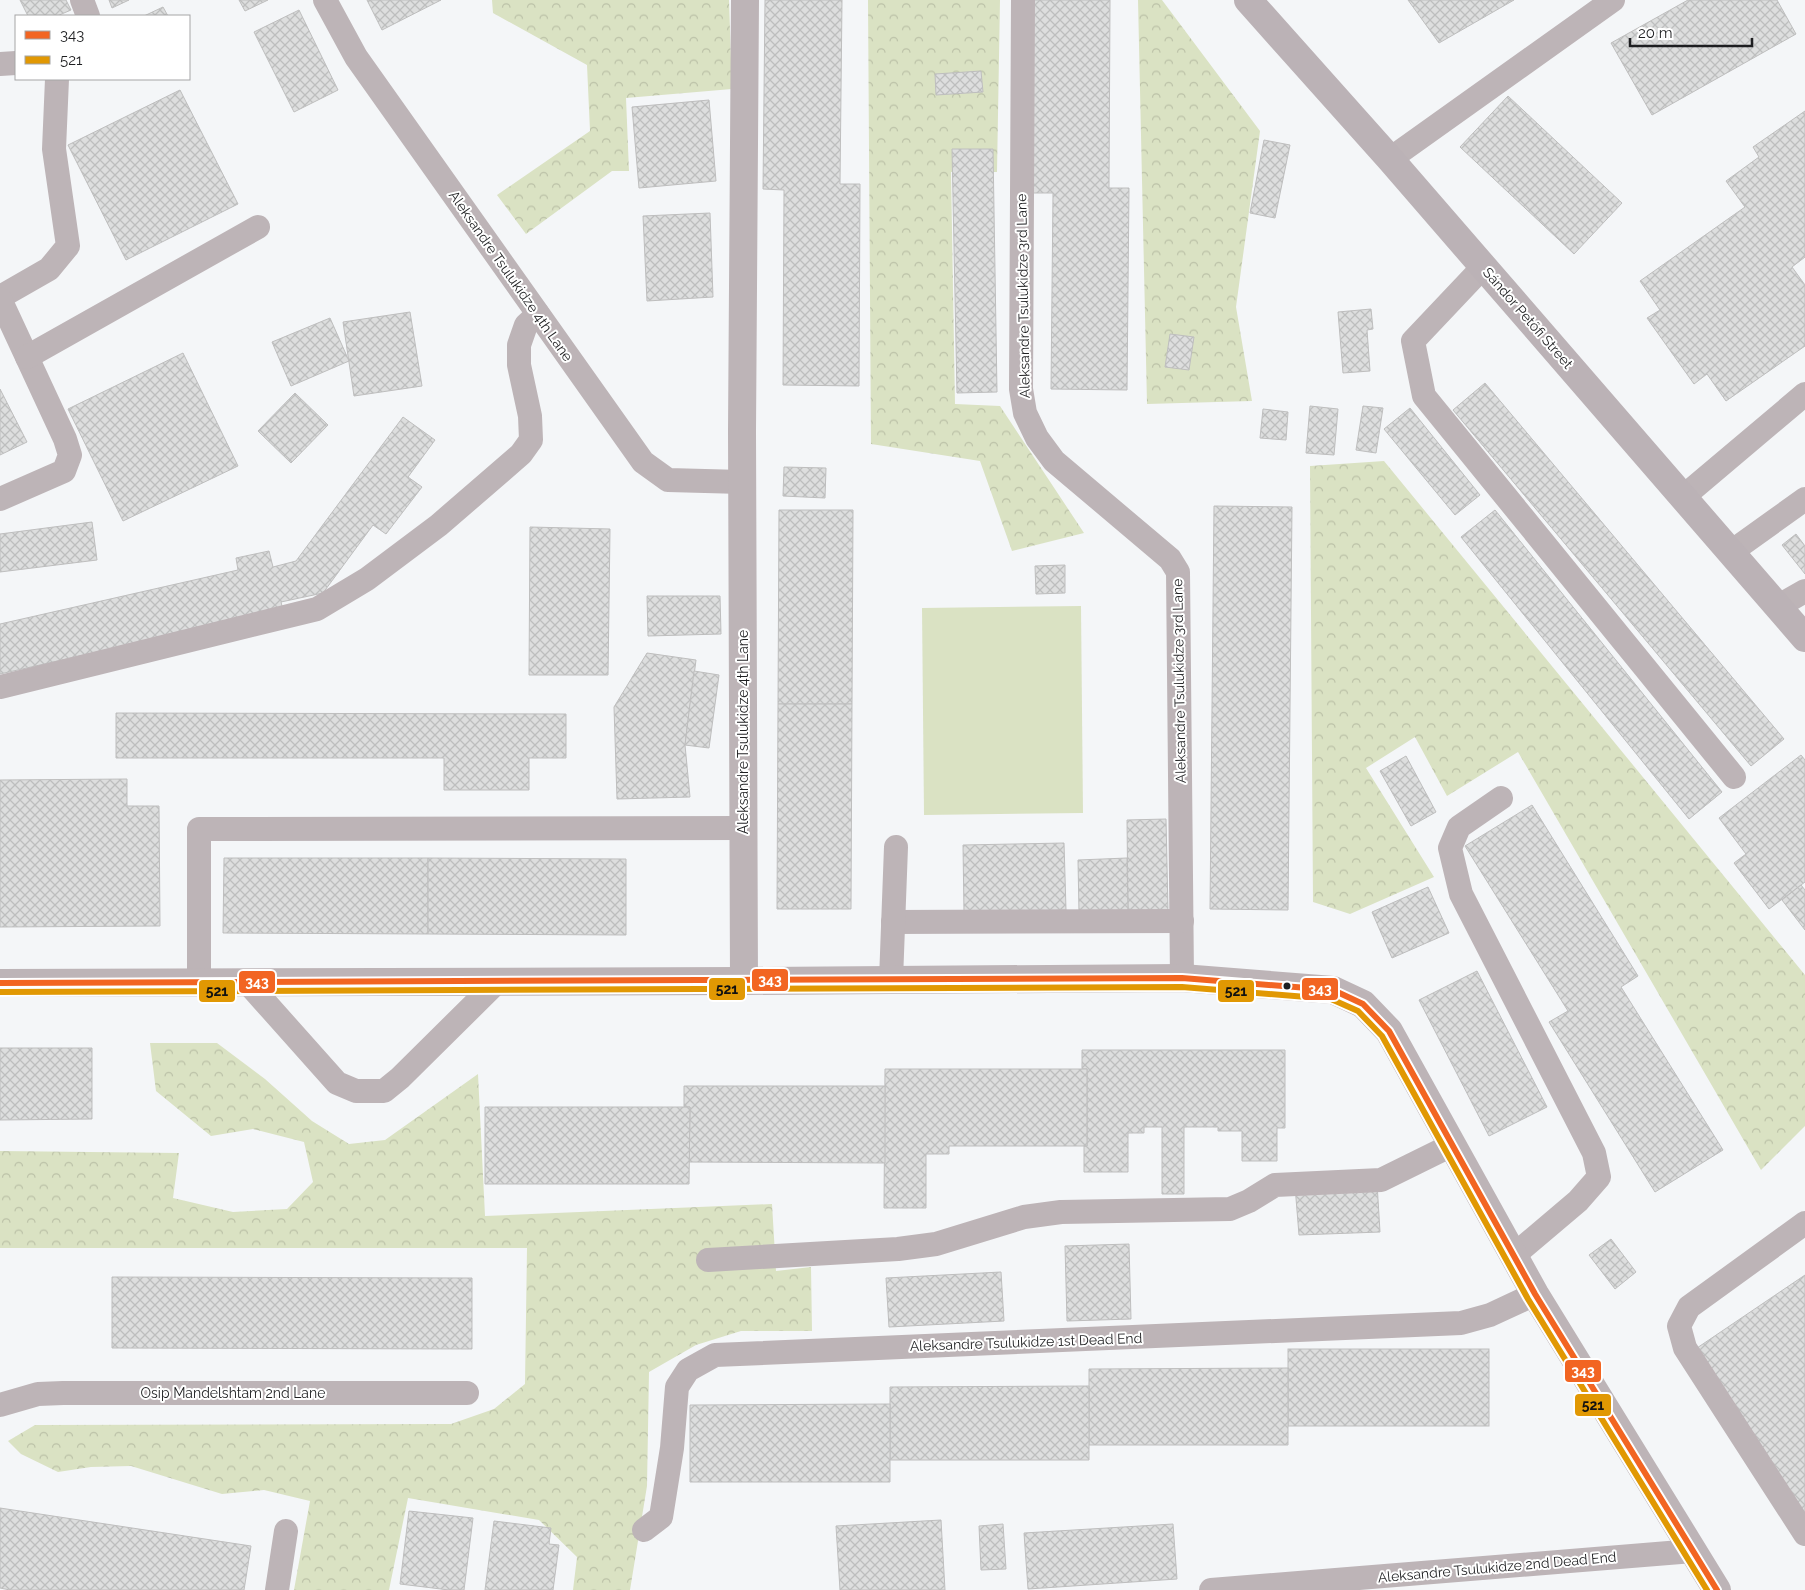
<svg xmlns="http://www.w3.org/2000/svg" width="1805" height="1590" font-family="Raleway,sans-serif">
  <defs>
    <pattern id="forest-crowns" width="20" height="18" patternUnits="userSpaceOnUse" patternTransform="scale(1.25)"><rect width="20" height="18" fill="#dae2c3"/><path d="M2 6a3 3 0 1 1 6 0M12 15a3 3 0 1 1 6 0" fill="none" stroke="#bbc1a7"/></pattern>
    <pattern id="building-cross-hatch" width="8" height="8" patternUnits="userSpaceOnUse" patternTransform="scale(1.25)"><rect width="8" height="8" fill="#dddede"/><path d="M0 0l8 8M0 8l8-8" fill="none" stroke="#bdbebe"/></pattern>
  </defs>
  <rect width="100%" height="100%" fill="#f4f6f8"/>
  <!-- grass -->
  <path fill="#dae2c3" d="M 1081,606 L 1083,813 L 924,815 L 922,608 Z"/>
  <!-- forest -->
  <g fill="url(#forest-crowns)">
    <path d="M 492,0 L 729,0 L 732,89 L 626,98 L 629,171 L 612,171 L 526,234 L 497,195 L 590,131 L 587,65 L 493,13 Z"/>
    <path d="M 868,0 L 1000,0 L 997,172 L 951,172 L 955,404 L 1000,406 L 1084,533 L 1012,551 L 980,461 L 871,444 Z"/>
    <path d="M 1138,0 L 1162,0 L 1260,131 L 1236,307 L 1252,401 L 1147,404 Z"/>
    <path d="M 1384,461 L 1805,975 L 1805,1126 L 1761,1170 L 1518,752 L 1447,796 L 1415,737 L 1366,768 L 1434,877 L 1350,914 L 1313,902 L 1310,466 Z"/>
    <path d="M 150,1043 L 217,1043 L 265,1079 L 312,1121 L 349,1144 L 385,1140 L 478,1074 L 485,1216 L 772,1204 L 776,1271 L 811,1267 L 812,1331 L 741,1331 L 696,1345 L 649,1372 L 647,1486 L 630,1590 L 573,1590 L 577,1557 L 539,1520 L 408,1498 L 389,1590 L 294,1590 L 310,1501 L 264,1490 L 222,1494 L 131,1466 L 91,1467 L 58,1472 L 21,1454 L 8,1441 L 35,1425 L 451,1424 L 494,1409 L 525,1384 L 527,1248 L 0,1248 L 0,1151 L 179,1153 L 173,1198 L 233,1212 L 287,1209 L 313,1182 L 304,1142 L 253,1129 L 211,1136 L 156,1091 Z"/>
  </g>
  <!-- building -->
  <g fill="url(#building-cross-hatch)" stroke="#bebebe">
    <path d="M 20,0 L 66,0 L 71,10 L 57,16 L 28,16 Z"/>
    <path d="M 109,0 L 129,0 L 112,8 Z"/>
    <path d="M 239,0 L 268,0 L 245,11 Z"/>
    <path d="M 367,0 L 441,0 L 382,30 Z"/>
    <path d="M 765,0 L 842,0 L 840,184 L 860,184 L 859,386 L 783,385 L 784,190 L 763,189 Z"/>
    <path d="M 1033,0 L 1110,0 L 1109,188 L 1129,188 L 1127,390 L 1051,389 L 1053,193 L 1032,193 Z"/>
    <path d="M 1408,0 L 1514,0 L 1439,43 Z"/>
    <path d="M 1688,0 L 1777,0 L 1796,34 L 1652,115 L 1611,43 Z"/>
    <path d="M 163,7 L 168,16 L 144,16 Z"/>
    <path d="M 299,10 L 338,90 L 294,112 L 254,32 Z"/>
    <path d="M 981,71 L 983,92 L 936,95 L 935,74 Z"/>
    <path d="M 180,90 L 238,204 L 126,260 L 68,145 Z"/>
    <path d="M 1508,96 L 1622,203 L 1574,254 L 1460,147 Z"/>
    <path d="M 709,100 L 716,181 L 639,188 L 632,107 Z"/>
    <path d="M 1805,111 L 1805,257 L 1792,267 L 1805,285 L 1805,346 L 1726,401 L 1707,374 L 1694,384 L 1647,318 L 1660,310 L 1640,281 L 1745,207 L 1726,181 L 1759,157 L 1753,147 Z"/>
    <path d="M 1264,140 L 1290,145 L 1275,218 L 1250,213 Z"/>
    <path d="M 952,149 L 993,149 L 997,392 L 957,393 Z"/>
    <path d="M 710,213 L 713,297 L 647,301 L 643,216 Z"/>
    <path d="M 1371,309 L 1373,329 L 1367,330 L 1370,371 L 1343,373 L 1338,312 Z"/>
    <path d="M 410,312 L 422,386 L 354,396 L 343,322 Z"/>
    <path d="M 330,318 L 349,361 L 291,386 L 272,342 Z"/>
    <path d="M 1170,334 L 1194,337 L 1189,370 L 1165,367 Z"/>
    <path d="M 183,353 L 238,466 L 123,521 L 68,409 Z"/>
    <path d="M 1485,383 L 1784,739 L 1751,766 L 1453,410 Z"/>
    <path d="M 0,389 L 27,442 L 0,455 Z"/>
    <path d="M 295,393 L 328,425 L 291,463 L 258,431 Z"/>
    <path d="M 1310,406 L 1338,409 L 1334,455 L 1306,453 Z"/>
    <path d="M 1363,406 L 1383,408 L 1376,453 L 1356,450 Z"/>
    <path d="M 1410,408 L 1480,495 L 1455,515 L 1384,429 Z"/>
    <path d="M 1263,409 L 1288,412 L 1286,440 L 1260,438 Z"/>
    <path d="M 403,417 L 435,440 L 408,477 L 422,487 L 386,534 L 373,525 L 323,593 L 281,602 L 283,610 L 0,674 L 0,624 L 238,570 L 236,558 L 269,551 L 273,567 L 296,561 Z"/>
    <path d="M 784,467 L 826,468 L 825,498 L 783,496 Z"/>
    <path d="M 1214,506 L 1292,507 L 1288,910 L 1210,909 Z"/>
    <path d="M 779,510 L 853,510 L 852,704 L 778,704 Z"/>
    <path d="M 1495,510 L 1722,792 L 1689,819 L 1461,537 Z"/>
    <path d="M 92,522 L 97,560 L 0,572 L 0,534 Z"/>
    <path d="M 530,527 L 610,529 L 608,675 L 529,675 Z"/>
    <path d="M 1796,534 L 1805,546 L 1805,574 L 1782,545 Z"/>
    <path d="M 1065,565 L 1065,593 L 1036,594 L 1035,566 Z"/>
    <path d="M 647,596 L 720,596 L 721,634 L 648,636 Z"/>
    <path d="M 647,653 L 696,660 L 685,745 L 690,797 L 617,799 L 614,707 Z"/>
    <path d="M 694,671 L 719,675 L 709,748 L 685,745 Z"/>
    <path d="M 778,704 L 852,704 L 851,909 L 777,909 Z"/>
    <path d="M 116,713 L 566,714 L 566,758 L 529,758 L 529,790 L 444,790 L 444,758 L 116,758 Z"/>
    <path d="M 1801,755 L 1805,760 L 1805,882 L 1769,909 L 1734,863 L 1746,854 L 1719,818 Z"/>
    <path d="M 1406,756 L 1436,812 L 1411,826 L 1380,771 Z"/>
    <path d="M 127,779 L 127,806 L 159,806 L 160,926 L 0,927 L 0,780 Z"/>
    <path d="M 1532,805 L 1638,976 L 1621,987 L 1723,1150 L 1655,1192 L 1549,1022 L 1568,1011 L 1465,846 Z"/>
    <path d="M 1166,819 L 1168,911 L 1128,911 L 1127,820 Z"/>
    <path d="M 1064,843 L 1066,910 L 964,913 L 963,845 Z"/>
    <path d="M 224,858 L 428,858 L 428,934 L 223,933 Z"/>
    <path d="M 428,858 L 626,859 L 626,935 L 428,934 Z"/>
    <path d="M 1127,858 L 1128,911 L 1079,913 L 1078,860 Z"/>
    <path d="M 1801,885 L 1805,890 L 1805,930 L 1782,900 Z"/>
    <path d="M 1428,887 L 1449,933 L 1392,958 L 1372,912 Z"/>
    <path d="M 1477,971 L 1547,1107 L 1489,1136 L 1419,1000 Z"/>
    <path d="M 0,1048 L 92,1048 L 92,1119 L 0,1120 Z"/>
    <path d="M 1082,1050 L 1285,1050 L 1285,1128 L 1277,1128 L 1277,1161 L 1242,1161 L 1242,1131 L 1218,1131 L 1218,1127 L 1184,1127 L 1184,1194 L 1162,1194 L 1162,1127 L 1144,1127 L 1144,1133 L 1128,1133 L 1128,1172 L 1084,1172 L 1084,1146 L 1087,1146 L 1087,1069 L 1082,1069 Z"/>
    <path d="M 885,1069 L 1087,1069 L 1087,1146 L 949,1146 L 949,1154 L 926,1154 L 926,1208 L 884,1208 Z"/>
    <path d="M 684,1086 L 885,1086 L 885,1163 L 689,1162 L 690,1107 L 684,1107 Z"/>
    <path d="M 485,1107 L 690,1107 L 689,1184 L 485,1184 Z"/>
    <path d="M 1377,1183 L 1380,1232 L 1299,1235 L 1295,1186 Z"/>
    <path d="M 1611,1239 L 1636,1272 L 1615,1289 L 1589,1255 Z"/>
    <path d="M 1129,1244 L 1131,1319 L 1067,1321 L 1065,1246 Z"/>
    <path d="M 1001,1272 L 1004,1321 L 889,1327 L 886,1278 Z"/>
    <path d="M 1805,1275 L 1805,1515 L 1694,1350 Z"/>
    <path d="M 112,1277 L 472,1278 L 472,1349 L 112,1348 Z"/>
    <rect x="1288" y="1349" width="201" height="77"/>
    <path d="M 1288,1368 L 1288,1445 L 1089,1445 L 1089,1369 Z"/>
    <path d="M 1089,1386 L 1089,1460 L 890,1460 L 890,1387 Z"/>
    <path d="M 890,1404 L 890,1482 L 690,1482 L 690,1405 Z"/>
    <path d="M 0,1508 L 251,1546 L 244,1590 L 10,1590 L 0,1588 Z"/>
    <path d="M 409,1511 L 473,1518 L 464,1590 L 449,1590 L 400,1584 Z"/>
    <path d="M 941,1520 L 945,1590 L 840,1590 L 836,1526 Z"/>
    <path d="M 494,1521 L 551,1528 L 549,1544 L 559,1545 L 553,1590 L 485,1590 Z"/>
    <path d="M 1003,1524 L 1006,1569 L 981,1570 L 979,1526 Z"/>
    <path d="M 1173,1524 L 1177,1579 L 1028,1589 L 1024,1533 Z"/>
  </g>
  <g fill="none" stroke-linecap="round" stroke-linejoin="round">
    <!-- service -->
    <g stroke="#bdb4b7" stroke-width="24">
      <path d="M 82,0 L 88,16"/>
      <path d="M 325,0 L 356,57 L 643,462 L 668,480 L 742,482"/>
      <path d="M 1023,0 L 1021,389 L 1025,413 L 1037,438 L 1054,461 L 1170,559 L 1178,572 L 1182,978"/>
      <path d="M 0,64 L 16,63"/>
      <path d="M 1390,159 L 1613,0"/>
      <path d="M 1483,267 L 1413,341 L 1424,396 L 1734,777"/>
      <path d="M 0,297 L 49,269 L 68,246 L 54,149 L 57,79"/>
      <path d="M 0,299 L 65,439 L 70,455 L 64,471 L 0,499"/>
      <path d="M 27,357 L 258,227"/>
      <path d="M 1683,497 L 1805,394"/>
      <path d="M 1731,552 L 1805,499"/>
      <path d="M 1777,607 L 1805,591"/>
      <path d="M 0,687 L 317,609 L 367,579 L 439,525 L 521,454 L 531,440 L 530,416 L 519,365 L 519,345 L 526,325 L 538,314"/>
      <path d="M 1501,798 L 1459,827 L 1450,848 L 1461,894 L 1594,1153 L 1599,1177 L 1578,1201 L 1513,1256"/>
      <path d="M 893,922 L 1182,921"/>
      <path d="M 891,980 L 896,847"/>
      <path d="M 199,982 L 199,829 L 743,828"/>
      <path d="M 247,982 L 337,1083 L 356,1091 L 384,1091 L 400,1078 L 497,982"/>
      <path d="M 1805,1223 L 1689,1307 L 1679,1326 L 1685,1348 L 1805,1534"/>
      <path d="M 708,1260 L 898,1249 L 936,1244 L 1024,1217 L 1061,1212 L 1230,1209 L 1249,1201 L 1275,1185 L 1381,1180 L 1452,1145"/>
      <path d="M 0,1405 L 38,1394 L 63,1393 L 467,1393"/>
      <path d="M 644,1530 L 661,1517 L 672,1448 L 677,1387 L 688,1370 L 715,1355 L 1461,1323 L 1490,1315 L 1535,1294"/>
      <path d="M 277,1590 L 286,1531"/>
      <path d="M 1211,1590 L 1693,1551"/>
    </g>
    <!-- minor -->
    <g stroke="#bdb4b7" stroke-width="28">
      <path d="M 744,981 L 742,431 L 745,0"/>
      <path d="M 0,983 L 744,981 L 1182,978 L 1333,990 L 1363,1004 L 1389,1031 L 1535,1294 L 1717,1590"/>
    </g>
    <!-- secondary -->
    <path stroke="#bbb2b6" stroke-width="28" d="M 1248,0 L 1390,159 L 1805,638"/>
    <defs>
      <path id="bus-1" d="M 0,983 L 1182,978 L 1333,990 L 1363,1004 L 1389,1031 L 1535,1294 L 1717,1590"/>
      <path id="bus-2" d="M 0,992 L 1182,987 L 1331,999 L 1358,1011 L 1382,1036 L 1528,1299 L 1707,1590"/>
    </defs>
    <!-- bus-1 casing -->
    <use href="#bus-1" stroke="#fff" stroke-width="10"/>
    <!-- bus-2 casing -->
    <use href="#bus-2" stroke="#fff" stroke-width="10"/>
    <!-- bus-1 -->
    <use href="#bus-1" stroke="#f26522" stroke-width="6"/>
    <!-- bus-2 -->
    <use href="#bus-2" stroke="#e19803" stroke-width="6"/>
  </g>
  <!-- markers -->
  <circle fill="#1e1f21" stroke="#fff" stroke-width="2" cx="1287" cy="986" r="4.5"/>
  <g text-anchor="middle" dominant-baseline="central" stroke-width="4" stroke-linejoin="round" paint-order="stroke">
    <!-- street labels -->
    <g font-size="14" fill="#1e1f21" stroke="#fff">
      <text transform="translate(511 276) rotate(55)">Aleksandre Tsulukidze 4th Lane</text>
      <text transform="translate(1023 296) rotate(-91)">Aleksandre Tsulukidze 3rd Lane</text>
      <text transform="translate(1528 318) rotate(49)">Sándor Petőfi Street</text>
      <text transform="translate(1179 681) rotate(-91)">Aleksandre Tsulukidze 3rd Lane</text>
      <text transform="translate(743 732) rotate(-90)">Aleksandre Tsulukidze 4th Lane</text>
      <text transform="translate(1026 1342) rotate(-2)">Aleksandre Tsulukidze 1st Dead End</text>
      <text x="233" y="1393">Osip Mandelshtam 2nd Lane</text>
      <text transform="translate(1497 1567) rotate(-5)">Aleksandre Tsulukidze 2nd Dead End</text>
    </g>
  </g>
  <g stroke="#fff" stroke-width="2">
    <rect x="751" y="968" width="38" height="24" rx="5" fill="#f26522"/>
    <rect x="238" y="970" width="38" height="24" rx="5" fill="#f26522"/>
    <rect x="708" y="977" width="38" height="24" rx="5" fill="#e19803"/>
    <rect x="1301" y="977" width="38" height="24" rx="5" fill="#f26522"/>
    <rect x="198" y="979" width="38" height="24" rx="5" fill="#e19803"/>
    <rect x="1217" y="979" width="38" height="24" rx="5" fill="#e19803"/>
    <rect x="1564" y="1359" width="38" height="24" rx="5" fill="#f26522"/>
    <rect x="1574" y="1393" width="38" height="24" rx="5" fill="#e19803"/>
  </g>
  <g font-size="14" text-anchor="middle" font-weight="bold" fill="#fff">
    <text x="770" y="985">343</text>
    <text x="257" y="987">343</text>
    <text x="1320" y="994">343</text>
    <text x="1583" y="1376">343</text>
  </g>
  <g font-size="14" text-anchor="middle" font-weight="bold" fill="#111">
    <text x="727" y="994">521</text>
    <text x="217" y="996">521</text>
    <text x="1236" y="996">521</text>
    <text x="1593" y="1410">521</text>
  </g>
  <!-- legend -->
  <rect x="15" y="15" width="175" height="65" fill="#ffffff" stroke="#a5a5a6"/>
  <rect x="25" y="31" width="25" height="8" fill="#f26522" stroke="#a5a5a6"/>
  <text x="60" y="40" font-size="15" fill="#1e1f21">343</text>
  <rect x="25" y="56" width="25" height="8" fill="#e19803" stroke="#a5a5a6"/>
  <text x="60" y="65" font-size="15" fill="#1e1f21">521</text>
  <!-- scale -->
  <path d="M1630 38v8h122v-8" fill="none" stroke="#1e1f21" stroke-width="2.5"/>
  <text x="1638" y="38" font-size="15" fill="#1e1f21" stroke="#ffffff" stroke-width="4" paint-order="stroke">20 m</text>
</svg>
